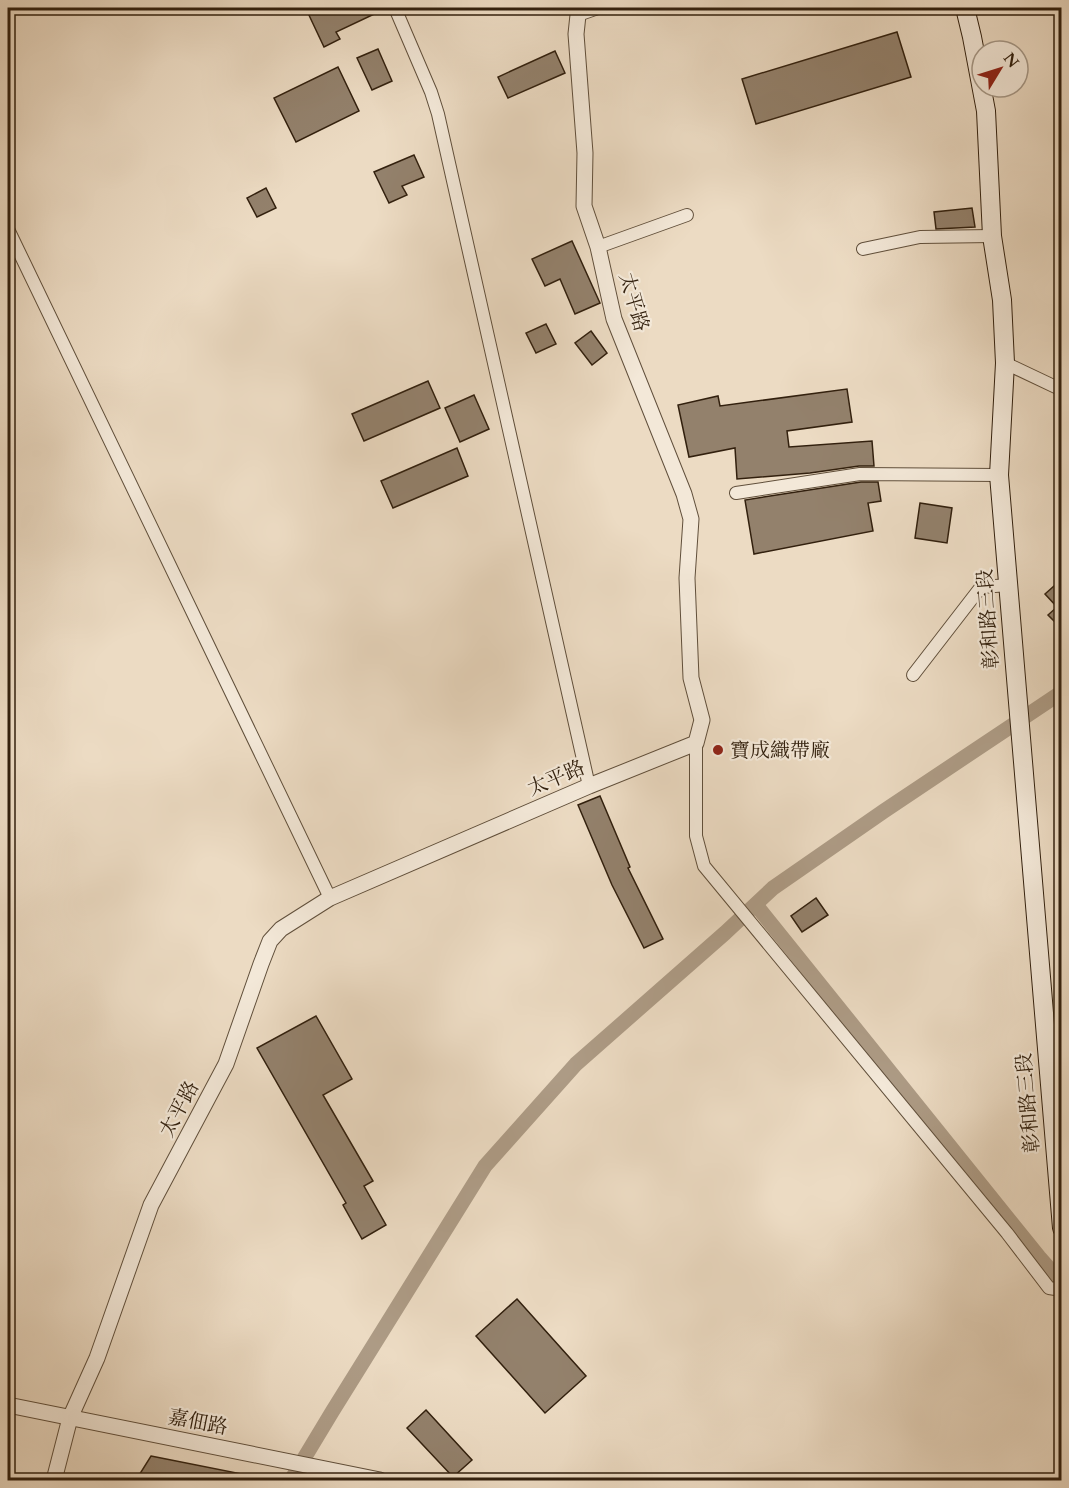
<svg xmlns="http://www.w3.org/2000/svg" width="1069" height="1488" font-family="Cardo,'Noto Serif TC',serif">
  <rect width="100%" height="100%" fill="#ecdbc3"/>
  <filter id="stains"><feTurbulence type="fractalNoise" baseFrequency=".00333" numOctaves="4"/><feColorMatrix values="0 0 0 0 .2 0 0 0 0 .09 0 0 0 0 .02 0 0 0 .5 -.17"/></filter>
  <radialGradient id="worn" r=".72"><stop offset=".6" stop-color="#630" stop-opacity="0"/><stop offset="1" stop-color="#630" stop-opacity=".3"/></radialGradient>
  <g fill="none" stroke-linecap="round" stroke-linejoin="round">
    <!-- canal -->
    <g stroke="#ad9b85" stroke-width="15">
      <path d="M 756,905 L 1039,1257 L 1062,1283"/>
      <path d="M 291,1480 L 332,1412 L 485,1166 L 576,1064 L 725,933 L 773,888 L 884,811 L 1062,692"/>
    </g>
  </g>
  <!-- building -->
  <g fill="#93816c" stroke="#32200e" stroke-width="1.5">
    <path d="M 314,8 L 387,8 L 336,32 L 340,39 L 324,47 L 307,11 Z"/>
    <path d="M 897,32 L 911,77 L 756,124 L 742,79 Z"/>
    <path d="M 378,49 L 392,81 L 372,90 L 357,58 Z"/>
    <path d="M 555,51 L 565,73 L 508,98 L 498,77 Z"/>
    <path d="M 338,67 L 359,111 L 296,142 L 274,98 Z"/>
    <path d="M 414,155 L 424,177 L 402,186 L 407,195 L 389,203 L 374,172 Z"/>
    <path d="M 266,188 L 276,208 L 257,217 L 247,198 Z"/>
    <path d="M 972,208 L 975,227 L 936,229 L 934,212 Z"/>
    <path d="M 572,241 L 600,303 L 575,314 L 560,279 L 545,286 L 532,259 Z"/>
    <path d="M 546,324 L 556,344 L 536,353 L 526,333 Z"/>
    <path d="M 591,331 L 607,353 L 592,365 L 575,343 Z"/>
    <path d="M 428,381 L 440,408 L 364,441 L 352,414 Z"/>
    <path d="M 847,389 L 852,422 L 787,431 L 789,447 L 872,441 L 874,466 L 859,466 L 810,473 L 737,479 L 735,448 L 689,457 L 678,405 L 718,396 L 720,406 Z"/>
    <path d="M 474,395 L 489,429 L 460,442 L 445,408 Z"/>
    <path d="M 457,448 L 468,476 L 393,508 L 381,481 Z"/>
    <path d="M 861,482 L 878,482 L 881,501 L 868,503 L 873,531 L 754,554 L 745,500 Z"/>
    <path d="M 920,503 L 952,508 L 947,543 L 915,538 Z"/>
    <path d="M 1062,579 L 1062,629 L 1048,615 L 1057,607 L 1045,594 Z"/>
    <path d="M 600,796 L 630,867 L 628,868 L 663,939 L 644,948 L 612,885 L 578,805 Z"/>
    <path d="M 816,898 L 828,915 L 802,932 L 791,916 Z"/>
    <path d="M 316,1016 L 352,1079 L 323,1095 L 373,1181 L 364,1186 L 386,1225 L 362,1239 L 343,1205 L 346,1203 L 257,1048 Z"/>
    <path d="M 517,1299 L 586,1376 L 545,1413 L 476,1336 Z"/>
    <path d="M 426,1410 L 472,1460 L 453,1477 L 407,1428 Z"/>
    <path d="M 151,1456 L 247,1475 L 247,1480 L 136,1480 Z"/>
  </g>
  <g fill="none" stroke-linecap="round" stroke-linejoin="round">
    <defs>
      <g id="minor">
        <path d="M 395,8 L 431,92 L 438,114 L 589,786"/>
        <path d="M 578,15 L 598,8"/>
        <path d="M 8,229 L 330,898"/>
        <path d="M 598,247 L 687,215"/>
        <path d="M 863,249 L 920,237 L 992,236"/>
        <path d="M 1005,363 L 1062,390"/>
        <path d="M 736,493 L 860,474 L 999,475"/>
        <path d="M 913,675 L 981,587 L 1009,585"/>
        <path d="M 696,743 L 696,836 L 704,866 L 1007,1233 L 1049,1288 L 1062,1290"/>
      </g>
      <g id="tertiary">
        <path d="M 8,1405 L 380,1480"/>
        <path d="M 54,1480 L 70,1418 L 97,1358 L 151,1205 L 226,1064 L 261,964 L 270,941 L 281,929 L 330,898 L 589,786 L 696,743 L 702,720 L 691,678 L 687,578 L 691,519 L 684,494 L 614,319 L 598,247 L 584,206 L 585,153 L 576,34 L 578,15 L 577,8"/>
      </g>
      <path id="secondary" d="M 965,8 L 972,37 L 986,111 L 992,236 L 1002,300 L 1005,363 L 999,475 L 1062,1228"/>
    </defs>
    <!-- minor casing -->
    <use href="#minor" stroke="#604f3b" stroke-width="14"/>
    <!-- tertiary casing -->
    <use href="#tertiary" stroke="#604f3b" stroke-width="17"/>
    <!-- secondary casing -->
    <use href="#secondary" stroke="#32200e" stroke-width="20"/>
    <!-- minor -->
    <use href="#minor" stroke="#f3e8d8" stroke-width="12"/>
    <!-- tertiary -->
    <use href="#tertiary" stroke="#f3e8d8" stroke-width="15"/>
    <!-- secondary -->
    <use href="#secondary" stroke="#f3e8d8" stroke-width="18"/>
  </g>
  <!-- markers -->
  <circle fill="#8f2418" stroke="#f3e8d8" stroke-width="2" cx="718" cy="750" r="6"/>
  <g text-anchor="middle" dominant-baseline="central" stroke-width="4.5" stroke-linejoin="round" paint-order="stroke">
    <!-- street labels -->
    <g font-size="20" fill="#32200e" stroke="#f3e8d8">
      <text transform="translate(634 302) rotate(74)">太平路</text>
      <text transform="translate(988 619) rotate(-94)">彰和路三段</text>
      <text transform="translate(556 778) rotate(-23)">太平路</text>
      <text transform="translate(1028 1103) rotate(-95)">彰和路三段</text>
      <text transform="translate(179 1109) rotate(-62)">太平路</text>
      <text transform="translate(198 1422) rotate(11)">嘉佃路</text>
    </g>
    <!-- poi labels -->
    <g font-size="20" fill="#32200e" stroke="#f3e8d8" text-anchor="start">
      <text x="730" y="750">寶成織帶廠</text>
    </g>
  </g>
  <!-- margin -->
  <rect width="1069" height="1488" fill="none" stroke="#ecdbc3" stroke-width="30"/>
  <rect x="9" y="9" width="1051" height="1470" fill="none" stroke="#32200e" stroke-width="3"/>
  <rect x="15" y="15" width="1039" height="1458" fill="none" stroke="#32200e" stroke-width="1.5"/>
  <!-- north arrow -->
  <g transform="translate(1000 69) rotate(52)"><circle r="28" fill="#f3e8d8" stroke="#a69887" stroke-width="1.5"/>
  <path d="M0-4.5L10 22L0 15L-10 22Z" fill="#8f2418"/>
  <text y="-9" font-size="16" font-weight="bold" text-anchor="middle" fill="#32200e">N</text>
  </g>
  <rect width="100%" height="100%" filter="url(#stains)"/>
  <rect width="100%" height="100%" fill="url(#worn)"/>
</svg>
